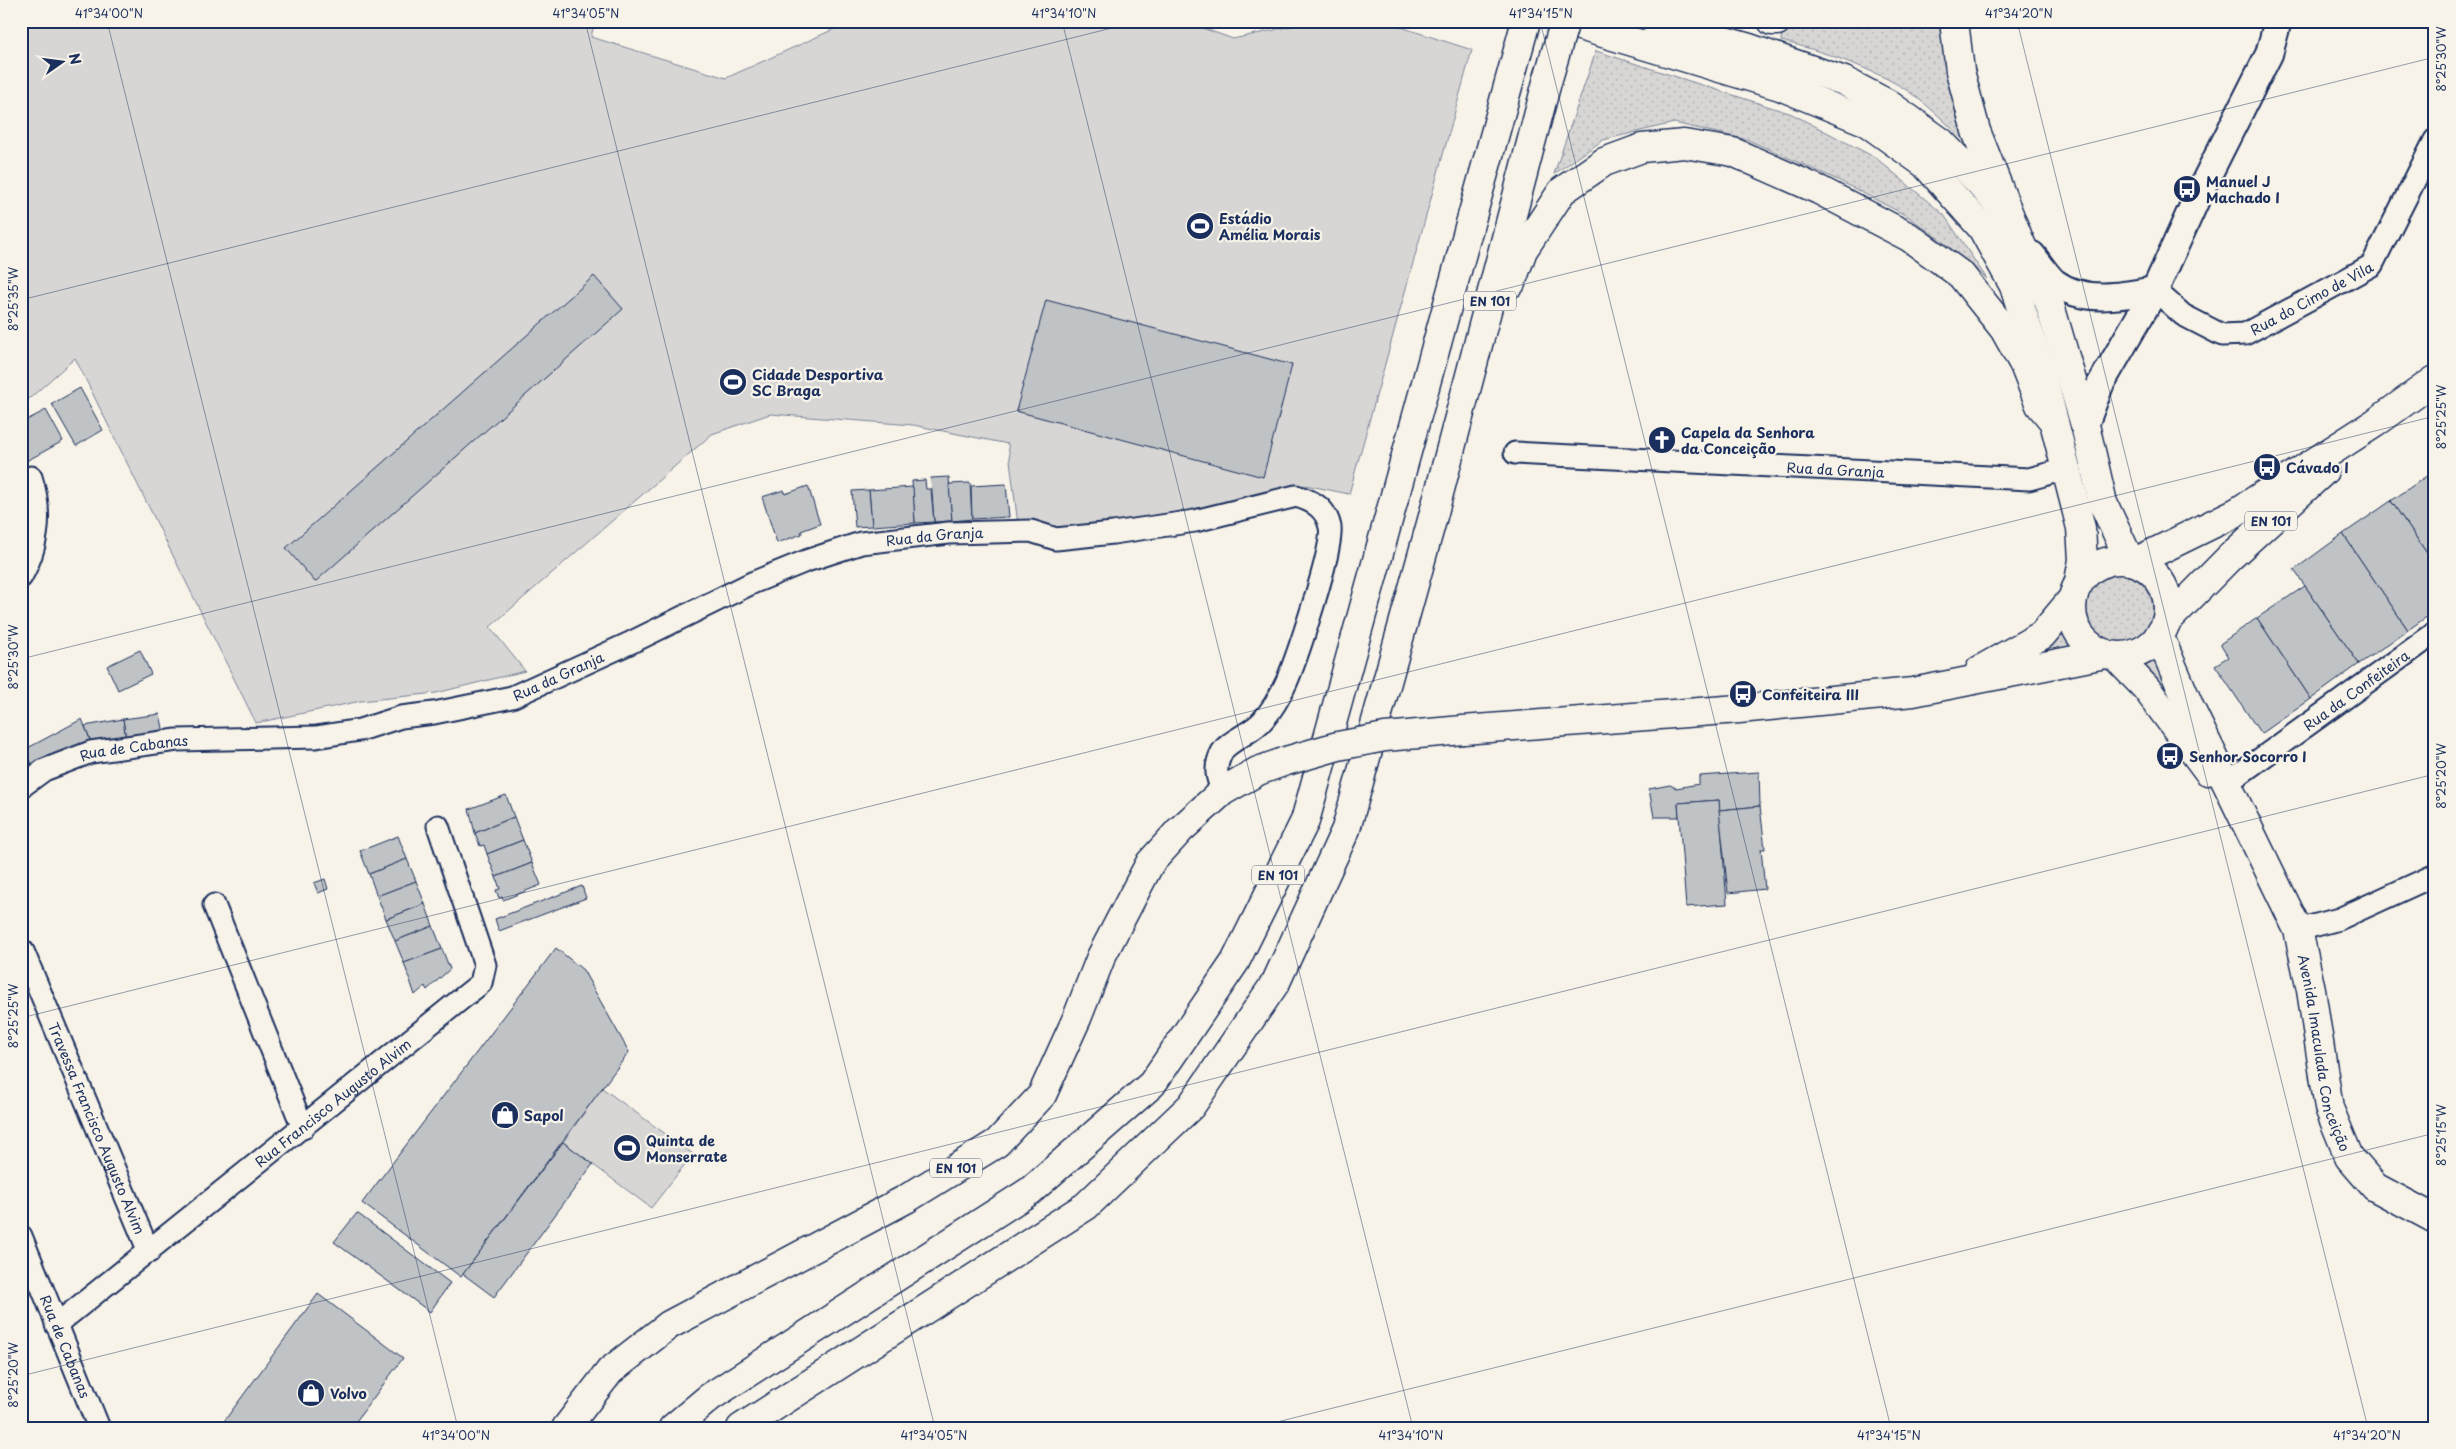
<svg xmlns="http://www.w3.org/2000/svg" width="2456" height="1449" font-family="'Playpen Sans',sans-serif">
  <defs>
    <pattern id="grass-dots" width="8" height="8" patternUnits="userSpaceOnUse" patternTransform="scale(1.25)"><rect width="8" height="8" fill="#d7d6d4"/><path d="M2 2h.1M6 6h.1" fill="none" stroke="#b8b8b8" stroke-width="1.8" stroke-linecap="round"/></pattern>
  </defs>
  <rect width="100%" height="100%" fill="#f7f3e8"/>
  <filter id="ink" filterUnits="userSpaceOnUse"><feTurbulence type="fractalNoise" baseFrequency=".02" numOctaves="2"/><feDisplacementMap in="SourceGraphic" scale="10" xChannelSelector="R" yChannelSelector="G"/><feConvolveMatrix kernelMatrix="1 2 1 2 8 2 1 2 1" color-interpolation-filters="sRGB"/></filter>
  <g filter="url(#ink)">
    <!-- grass -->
    <g fill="url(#grass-dots)" stroke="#798299">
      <path d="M 1836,21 L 1946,21 L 1973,150 C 1953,129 1932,108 1908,91 C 1877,70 1817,49 1781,41 L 1782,31 Z"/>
      <path d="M 1596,51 L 1792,114 L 1876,158 L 1944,215 L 1987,279 L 1947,245 L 1909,217 L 1838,180 L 1748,140 L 1674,123 L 1603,140 L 1554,174 Z"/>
      <circle cx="2117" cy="610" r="36"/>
      <path d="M 2064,634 L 2070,647 L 2020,660 Z"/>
      <path d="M 2159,658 L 2161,676 L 2185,719 L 2135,670 Z"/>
    </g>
    <!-- pitch -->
    <g fill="#d7d6d4" stroke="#798299">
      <path d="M 21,21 L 595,21 L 591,37 L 726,78 L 852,21 L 1183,21 L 1233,39 L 1315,21 L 1382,21 L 1472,50 L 1349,494 L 1305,485 L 1221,510 L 1057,533 L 1018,525 L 1008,444 L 913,425 L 770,414 L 712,434 L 490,627 L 525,671 L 436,693 L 361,701 L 256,723 L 75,358 L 21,406 Z"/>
      <path d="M 602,1088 L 693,1154 L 651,1208 L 563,1142 Z"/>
    </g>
    <!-- building -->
    <g fill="#c0c3c5" stroke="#1b2f5e">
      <path d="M 594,276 L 623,309 L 315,582 L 286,548 Z"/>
      <path d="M 1046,300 L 1292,365 L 1263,477 L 1016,411 Z"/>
      <path d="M 80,388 L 103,430 L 76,446 L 52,404 Z"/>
      <path d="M 46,410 L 63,441 L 21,464 L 21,423 Z"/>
      <path d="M 2435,470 L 2435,565 L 2391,501 Z"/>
      <path d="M 949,477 L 952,521 L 934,522 L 931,478 Z"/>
      <path d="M 925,480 L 926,489 L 931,489 L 934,522 L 915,523 L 912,481 Z"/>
      <path d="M 970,483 L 972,519 L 952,521 L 949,484 Z"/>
      <path d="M 1006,484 L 1009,517 L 972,519 L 971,486 Z"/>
      <path d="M 808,486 L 820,524 L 801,531 L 802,534 L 777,543 L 762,497 L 784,490 L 785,494 Z"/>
      <path d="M 913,487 L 915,523 L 872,526 L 869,490 Z"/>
      <path d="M 869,490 L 872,526 L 855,527 L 852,491 Z"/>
      <path d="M 2391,501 L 2435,565 L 2435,611 L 2408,630 L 2343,534 Z"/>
      <path d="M 2343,534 L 2408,630 L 2359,664 L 2294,570 Z"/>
      <path d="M 2305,586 L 2359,664 L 2311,699 L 2257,618 Z"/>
      <path d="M 2257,618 L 2311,699 L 2261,734 L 2215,665 L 2228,657 L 2220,644 Z"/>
      <path d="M 140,650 L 151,674 L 118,690 L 107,666 Z"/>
      <path d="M 160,714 L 164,733 L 126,740 L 123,719 Z"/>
      <path d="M 82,719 L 93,747 L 35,769 L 24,750 Z"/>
      <path d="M 123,719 L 126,740 L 93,747 L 85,726 Z"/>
      <path d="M 24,750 L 35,769 L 21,778 L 21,752 Z"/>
      <path d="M 1759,772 L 1760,806 L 1719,810 L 1719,800 L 1678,803 L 1679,817 L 1654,817 L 1649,789 L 1670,785 L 1676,788 L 1699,784 L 1699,776 Z"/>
      <path d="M 506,795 L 514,817 L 475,833 L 469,809 Z"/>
      <path d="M 1719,800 L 1727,904 L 1686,907 L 1678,803 Z"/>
      <path d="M 1760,806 L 1765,849 L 1761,849 L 1765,889 L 1728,893 L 1719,810 Z"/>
      <path d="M 514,817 L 523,840 L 487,854 L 484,845 L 480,846 L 475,833 Z"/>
      <path d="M 398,836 L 407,859 L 369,874 L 360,851 Z"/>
      <path d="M 523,840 L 532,863 L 496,877 L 487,854 Z"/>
      <path d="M 407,859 L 416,881 L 377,896 L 369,874 Z"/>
      <path d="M 532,863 L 541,885 L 503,900 L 502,897 L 499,898 L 496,890 L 500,889 L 496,877 Z"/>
      <path d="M 325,879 L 328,889 L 318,893 L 314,883 Z"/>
      <path d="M 416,881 L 425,904 L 386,919 L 377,896 Z"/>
      <path d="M 582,886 L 586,898 L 499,931 L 495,919 Z"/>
      <path d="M 425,904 L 433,926 L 395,941 L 386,919 Z"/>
      <path d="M 433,926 L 442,949 L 404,963 L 395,941 Z"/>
      <path d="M 556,948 L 583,970 L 629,1052 L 461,1277 L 362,1203 Z"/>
      <path d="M 442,949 L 450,969 L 427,990 L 425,986 L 415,995 L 404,963 Z"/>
      <path d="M 563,1142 L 593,1164 L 494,1297 L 463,1274 Z"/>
      <path d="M 357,1213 L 450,1283 L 430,1312 L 334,1242 Z"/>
      <path d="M 318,1294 L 403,1358 L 351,1428 L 219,1428 Z"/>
    </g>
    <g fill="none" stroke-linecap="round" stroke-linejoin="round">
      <defs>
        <g id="minor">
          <path id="s1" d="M 2155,290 L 2183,315 L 2222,335 L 2245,334 L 2345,280 L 2372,265 L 2435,140"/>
          <path id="s2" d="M 1515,453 L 2029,479 L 2066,469"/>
          <path d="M 21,577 C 39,545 42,511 31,477"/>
          <path id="s3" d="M 2227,783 L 2435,633"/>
          <path id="s4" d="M 21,787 L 44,770 L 91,752 L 177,740 L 316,737 L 360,730 L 401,717 L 434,713 L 512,697 L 632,642 L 752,583 L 806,561 L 861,543 L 949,533 L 1031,531 L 1056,539 L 1113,533 L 1195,521 L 1296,496 C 1313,501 1326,508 1330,527 C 1334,548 1297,657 1287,681 C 1281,694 1273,709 1263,720 C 1254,732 1228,741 1222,752 C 1214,767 1216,777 1223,791"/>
          <path d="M 214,905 L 303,1128"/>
          <path d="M 2298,930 L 2339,919 L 2435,875"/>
          <path id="s5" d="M 23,951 L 149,1252"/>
          <path id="s6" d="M 21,1236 L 99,1428"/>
          <path id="s7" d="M 56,1325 L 481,983 L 485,965 L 438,826"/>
        </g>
        <g id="tertiary">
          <path d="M 2032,255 C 2039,263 2046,275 2054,282 C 2083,304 2122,296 2155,290"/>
          <path d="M 2085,425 L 2100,385 L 2155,290 L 2199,193 L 2269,54 L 2278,21"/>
        </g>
        <g id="primary">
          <path d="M 1563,21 L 1780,86 L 1865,121 L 1925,164 L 1982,228 L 2014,286 L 2041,371 L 2081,528 L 2083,560 L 2079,581"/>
          <path d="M 1655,21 L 1749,48 L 1844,81 L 1888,104 L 1941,142 L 1981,184 L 1996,202 L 2020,242 L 2049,302 L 2085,425 L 2103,503 L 2130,561"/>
          <circle cx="2120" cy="608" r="48"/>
          <path d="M 2135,562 L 2237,512 L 2375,423 L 2435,380"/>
          <path d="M 2168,620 L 2230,557 L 2324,471"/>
          <path id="s8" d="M 2159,635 L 2190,708 L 2298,930 L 2311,990 L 2329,1108 L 2349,1157 L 2375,1187 L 2435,1219"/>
          <path d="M 2115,656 L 2146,688 L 2208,771"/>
          <path d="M 1980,670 L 2042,635 L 2073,598"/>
          <path d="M 1463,730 L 1739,709 L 1913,692 L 2105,654"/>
          <path d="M 566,1428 L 610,1371 L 669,1325 L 906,1199 L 997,1143 L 1042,1095 L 1077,1018 L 1101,957 L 1150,863 L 1180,830 L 1223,791 L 1258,771 L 1286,761"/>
        </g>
        <g id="trunk">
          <path d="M 1772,21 L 1777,21"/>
          <path d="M 1954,21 L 1960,71 L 1976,131 L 2020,242"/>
          <path d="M 1511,283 L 1523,250 L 1562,191 L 1604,162 L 1642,148 L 1684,144 L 1733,152 L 1819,190 L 1909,237 L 1961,275 L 2004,329 L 2024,365 L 2040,405 L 2054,422"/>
          <path d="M 673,1428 L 710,1397 L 1030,1191 L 1152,1084 L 1235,962 L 1305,821 L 1526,21"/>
          <path d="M 741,1428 L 1086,1206 L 1191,1106 L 1276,982 L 1346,829 L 1432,520 L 1547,82"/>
        </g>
      </defs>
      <!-- minor casing -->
      <use href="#minor" stroke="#1b2f5e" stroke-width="25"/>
      <!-- tertiary casing -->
      <use href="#tertiary" stroke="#1b2f5e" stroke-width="30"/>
      <!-- primary casing -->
      <use href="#primary" stroke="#1b2f5e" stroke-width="31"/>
      <!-- trunk casing -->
      <use href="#trunk" stroke="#1b2f5e" stroke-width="31"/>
      <!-- minor -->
      <use href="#minor" stroke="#f7f3e8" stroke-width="21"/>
      <!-- tertiary -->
      <use href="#tertiary" stroke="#f7f3e8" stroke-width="26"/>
      <!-- primary -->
      <use href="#primary" stroke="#f7f3e8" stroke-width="28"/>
      <!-- trunk -->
      <use href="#trunk" stroke="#f7f3e8" stroke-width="28"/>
      <defs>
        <path id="primary-bridge" d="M 1286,761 L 1338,746 L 1385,737 L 1463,730"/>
        <path id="trunk-bridge" d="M 1547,82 L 1565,21"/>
      </defs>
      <!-- primary-bridge casing -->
      <use href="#primary-bridge" stroke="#1b2f5e" stroke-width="31" stroke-linecap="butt"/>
      <!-- trunk-bridge casing -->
      <use href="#trunk-bridge" stroke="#1b2f5e" stroke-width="31" stroke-linecap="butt"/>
      <!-- primary-bridge -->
      <use href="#primary-bridge" stroke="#f7f3e8" stroke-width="28"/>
      <!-- trunk-bridge -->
      <use href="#trunk-bridge" stroke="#f7f3e8" stroke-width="28"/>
    </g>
  </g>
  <!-- ticks -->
  <path fill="none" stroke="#1b2f5e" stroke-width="1" stroke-opacity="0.45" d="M 107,21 L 458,1428M 585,21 L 935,1428M 1062,21 L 1413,1428M 1540,21 L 1891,1428M 2017,21 L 2368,1428M 21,300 L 1140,21M 21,659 L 2435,57M 21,1018 L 2435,416M 21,1376 L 2435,774M 1253,1428 L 2435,1133"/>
  <!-- icons -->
  <defs>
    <symbol id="bus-disc" viewBox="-11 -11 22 22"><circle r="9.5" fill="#1b2f5e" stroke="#f7f3e8"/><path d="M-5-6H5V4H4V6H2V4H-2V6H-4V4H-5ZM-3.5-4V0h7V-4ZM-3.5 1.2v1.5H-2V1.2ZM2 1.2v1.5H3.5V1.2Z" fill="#fff"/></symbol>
    <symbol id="stadium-disc" viewBox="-11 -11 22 22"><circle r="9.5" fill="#1b2f5e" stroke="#f7f3e8"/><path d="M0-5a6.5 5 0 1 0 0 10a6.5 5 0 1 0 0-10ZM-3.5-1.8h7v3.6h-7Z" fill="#fff"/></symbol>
    <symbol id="church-disc" viewBox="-11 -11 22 22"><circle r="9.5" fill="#1b2f5e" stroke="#f7f3e8"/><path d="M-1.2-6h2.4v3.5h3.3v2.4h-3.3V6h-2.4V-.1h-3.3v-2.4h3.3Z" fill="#fff"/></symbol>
    <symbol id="shop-disc" viewBox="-11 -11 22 22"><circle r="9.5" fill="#1b2f5e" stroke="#f7f3e8"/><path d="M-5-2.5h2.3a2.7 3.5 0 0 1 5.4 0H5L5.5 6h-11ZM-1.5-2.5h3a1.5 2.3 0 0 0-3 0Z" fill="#fff"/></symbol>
  </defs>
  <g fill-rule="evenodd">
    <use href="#bus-disc" x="2171" y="173" width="32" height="32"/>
    <use href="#stadium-disc" x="1184" y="210" width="32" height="32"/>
    <use href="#stadium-disc" x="717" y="366" width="32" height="32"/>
    <use href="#church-disc" x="1646" y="424" width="32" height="32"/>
    <use href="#bus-disc" x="2251" y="451" width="32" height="32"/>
    <use href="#bus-disc" x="1727" y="678" width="32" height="32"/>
    <use href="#bus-disc" x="2154" y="740" width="32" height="32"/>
    <use href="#shop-disc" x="489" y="1099" width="32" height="32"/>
    <use href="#stadium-disc" x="611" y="1132" width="32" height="32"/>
    <use href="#shop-disc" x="295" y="1377" width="32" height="32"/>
  </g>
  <g text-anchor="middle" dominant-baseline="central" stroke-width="4.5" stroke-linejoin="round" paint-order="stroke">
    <!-- shield labels -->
    <g fill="#f7f3e8" stroke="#5d6a87" stroke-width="1">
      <rect x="1464" y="291.5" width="52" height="19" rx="4"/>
      <rect x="2245" y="511.5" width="52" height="19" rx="4"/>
      <rect x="1252" y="865.5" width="52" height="19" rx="4"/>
      <rect x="930" y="1158.5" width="52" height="19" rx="4"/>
    </g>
    <g font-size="12" font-weight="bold" fill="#1b2f5e">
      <text x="1490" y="301">EN 101</text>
      <text x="2271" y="521">EN 101</text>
      <text x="1278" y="875">EN 101</text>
      <text x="956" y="1168">EN 101</text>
    </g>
    <!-- poi labels -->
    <g font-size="14" font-weight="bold" fill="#1b2f5e" stroke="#f7f3e8" text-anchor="start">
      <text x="2206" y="181">Manuel J<tspan x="2206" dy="16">Machado I</tspan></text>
      <text x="1219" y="218">Estádio<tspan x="1219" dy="16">Amélia Morais</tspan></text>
      <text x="752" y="374">Cidade Desportiva<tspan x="752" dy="16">SC Braga</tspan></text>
      <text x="1681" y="432">Capela da Senhora<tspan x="1681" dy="16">da Conceição</tspan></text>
      <text x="2286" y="467">Cávado I</text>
      <text x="1762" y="694">Confeiteira III</text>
      <text x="2189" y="756">Senhor Socorro I</text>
      <text x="524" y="1115">Sapol</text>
      <text x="646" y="1140">Quinta de<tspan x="646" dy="16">Monserrate</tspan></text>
      <text x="330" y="1393">Volvo</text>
    </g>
    <!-- street labels -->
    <g font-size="14" fill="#1b2f5e" stroke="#f7f3e8">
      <text stroke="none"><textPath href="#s1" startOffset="180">Rua do Cimo de Vila</textPath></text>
      <text stroke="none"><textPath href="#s2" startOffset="321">Rua da Granja</textPath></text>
      <text stroke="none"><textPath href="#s4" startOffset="961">Rua da Granja</textPath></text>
      <text stroke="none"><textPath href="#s4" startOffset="556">Rua da Granja</textPath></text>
      <text stroke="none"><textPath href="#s3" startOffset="159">Rua da Confeiteira</textPath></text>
      <text stroke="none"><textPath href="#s4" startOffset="122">Rua de Cabanas</textPath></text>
      <text stroke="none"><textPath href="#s8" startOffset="452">Avenida Imaculada Conceição</textPath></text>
      <text stroke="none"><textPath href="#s7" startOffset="355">Rua Francisco Augusto Alvim</textPath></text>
      <text stroke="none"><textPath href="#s5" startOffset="192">Travessa Francisco Augusto Alvim</textPath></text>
      <text stroke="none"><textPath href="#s6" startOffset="119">Rua de Cabanas</textPath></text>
    </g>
  </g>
  <!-- margin -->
  <rect width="2456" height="1449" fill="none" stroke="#f7f3e8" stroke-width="55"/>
  <!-- north arrow -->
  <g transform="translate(62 62) rotate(76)" stroke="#f7f3e8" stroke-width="4" paint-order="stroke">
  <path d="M0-4L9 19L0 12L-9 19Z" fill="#1b2f5e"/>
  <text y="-8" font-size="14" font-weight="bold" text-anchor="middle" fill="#1b2f5e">N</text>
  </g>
  <rect x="28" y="28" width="2400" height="1394" fill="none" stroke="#1b2f5e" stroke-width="2"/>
  <g font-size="12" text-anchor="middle" fill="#1b2f5e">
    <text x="109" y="18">41°34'00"N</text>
    <text x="586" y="18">41°34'05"N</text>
    <text x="1064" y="18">41°34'10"N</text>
    <text x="1541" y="18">41°34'15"N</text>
    <text x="2019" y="18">41°34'20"N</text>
    <text transform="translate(2442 59) rotate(-90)" y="4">8°25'30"W</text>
    <text transform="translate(14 299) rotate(-90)" y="4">8°25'35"W</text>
    <text transform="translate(2442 417) rotate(-90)" y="4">8°25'25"W</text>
    <text transform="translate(14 657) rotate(-90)" y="4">8°25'30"W</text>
    <text transform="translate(2442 776) rotate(-90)" y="4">8°25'20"W</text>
    <text transform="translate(14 1016) rotate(-90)" y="4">8°25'25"W</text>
    <text transform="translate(2442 1135) rotate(-90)" y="4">8°25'15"W</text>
    <text transform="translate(14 1375) rotate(-90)" y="4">8°25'20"W</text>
    <text x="456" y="1440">41°34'00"N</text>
    <text x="934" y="1440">41°34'05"N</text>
    <text x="1411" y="1440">41°34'10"N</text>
    <text x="1889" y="1440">41°34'15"N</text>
    <text x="2367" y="1440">41°34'20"N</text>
  </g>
</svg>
